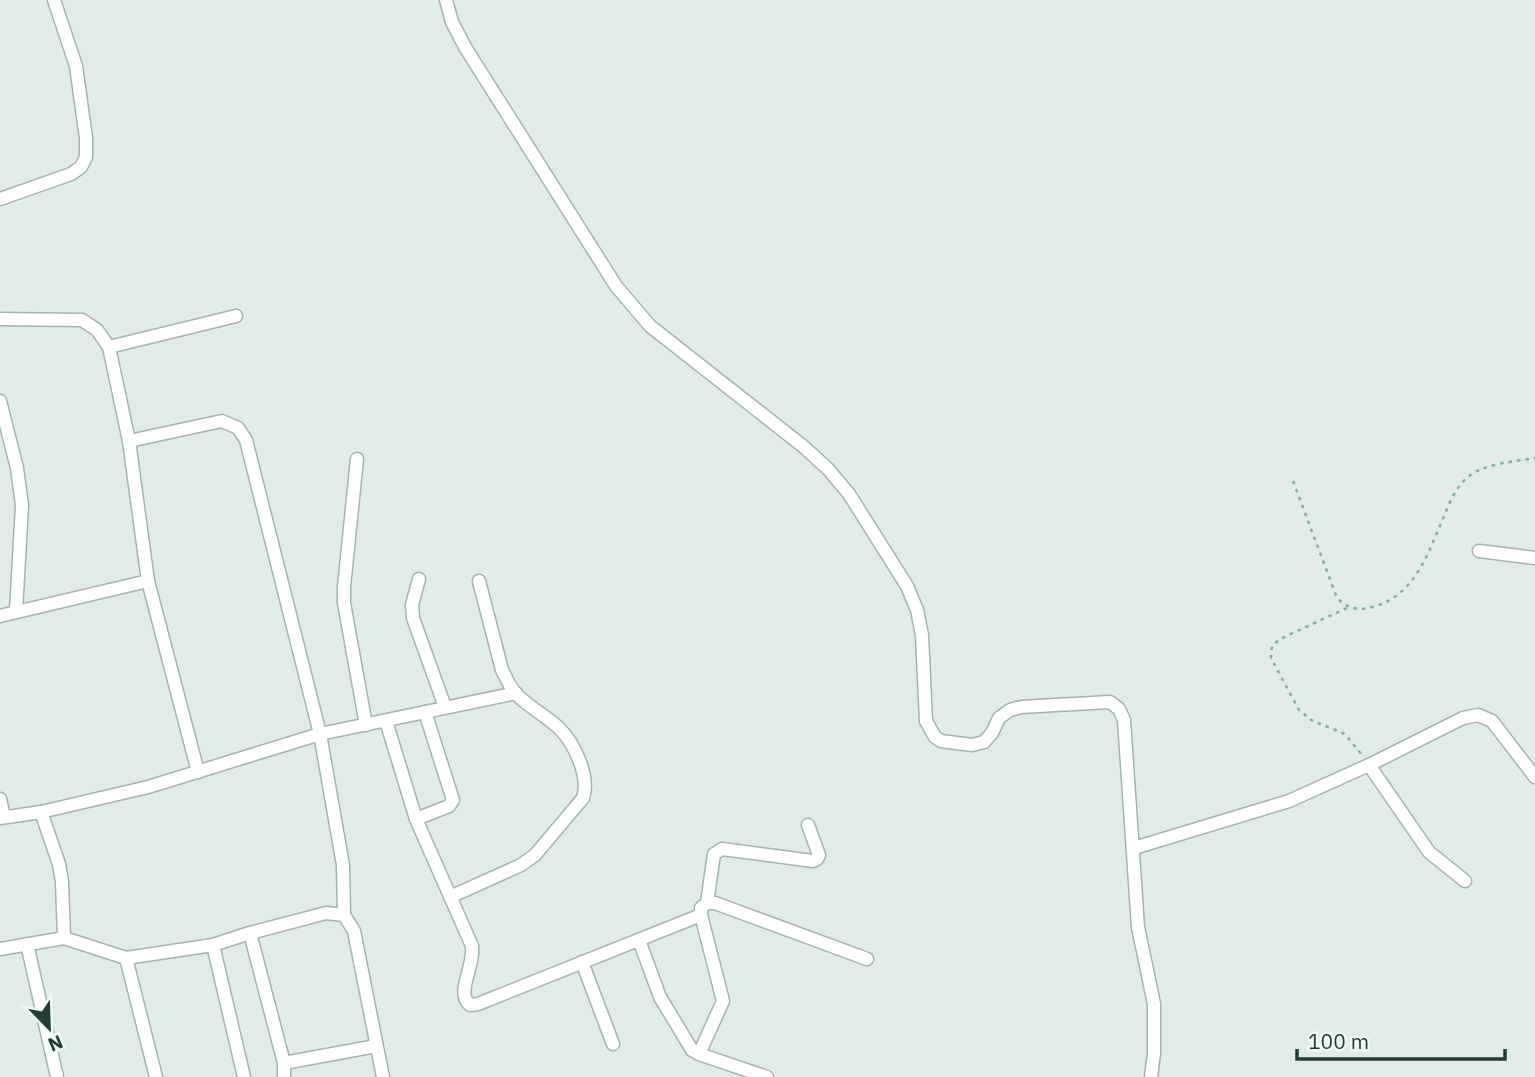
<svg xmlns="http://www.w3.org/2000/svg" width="1535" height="1077" font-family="'IBM Plex Sans',sans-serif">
  <rect width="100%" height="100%" fill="#e1ece7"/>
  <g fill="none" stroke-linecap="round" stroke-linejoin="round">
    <defs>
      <g id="minor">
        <path d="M 446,0 L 452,22 L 465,47 L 616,286 L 650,326 L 804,447 L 828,469 L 849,494 L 907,586 L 917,610 L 922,635 L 926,721 L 935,737 L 941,741 L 972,745 L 984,742 L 992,733 L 999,718 L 1010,710 L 1021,707 L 1110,702 L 1119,709 L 1124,720 L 1138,927 L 1154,1004 L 1154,1053 L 1151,1077"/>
        <path d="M 0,199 L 71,174 L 81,167 L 86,157 L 86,138 L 76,66 L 54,0"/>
        <path d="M 0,319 L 82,320 L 97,330 L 109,347 L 129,441 L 148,581 L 198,772"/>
        <path d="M 109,347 L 236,316"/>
        <path d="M 0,401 L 17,468 L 22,505 L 16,612"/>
        <path d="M 129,441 L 222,421 L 238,428 L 246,440 L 320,734 L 343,865 L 344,915"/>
        <path d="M 357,459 L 344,587 L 344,603 L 366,725"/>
        <path d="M 1479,551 L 1535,558"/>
        <path d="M 419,579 L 412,605 L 413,618 L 445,707"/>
        <path d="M 0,616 L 148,581"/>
        <path d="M 386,721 L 416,819 L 472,946 C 475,966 455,993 470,1005 L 478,1004 L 701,915"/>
        <path d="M 1369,765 L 1429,852 L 1465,881"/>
        <path d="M 0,799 L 4,817"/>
        <path d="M 41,812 L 59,864 L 62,882 L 64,938"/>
        <path d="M 0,818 L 41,812 L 148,787 L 320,734 L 516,693"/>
        <path d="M 416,819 L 449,806 L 453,800 L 425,712"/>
        <path d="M 1134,848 L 1289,801 L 1369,765 L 1463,718 L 1478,715 L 1492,721 L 1535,777"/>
        <path d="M 450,897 L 521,865 L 535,855 L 583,798 C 590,777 575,744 559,728 C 546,716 529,707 516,694 C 510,687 506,678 502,670 L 479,581"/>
        <path d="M 707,903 L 714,854 L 722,849 L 813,861 L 817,859 L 819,855 L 808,825"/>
        <path d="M 639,940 L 660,997 L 692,1050 L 699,1054 L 767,1077"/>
        <path d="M 27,944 L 57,1077"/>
        <path d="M 213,945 L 244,1077"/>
        <path d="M 0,949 L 64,938 L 126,958 L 213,945 L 250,933"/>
        <path d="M 126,958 L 156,1077"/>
        <path d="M 582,962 L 613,1044"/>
        <path d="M 699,1054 L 723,1001 L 701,915 L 701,908 L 707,903 L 715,903 L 867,959"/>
        <path d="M 284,1063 L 376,1046"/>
        <path d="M 284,1077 L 284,1063 L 250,933 L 326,913 L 344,915 L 354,931 L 383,1077"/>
      </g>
    </defs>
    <!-- minor casing -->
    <use href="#minor" stroke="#a3b4ae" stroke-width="15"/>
    <!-- path -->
    <g stroke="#7fb2a1" stroke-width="2.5" stroke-dasharray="3.5 5" stroke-linecap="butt">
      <path d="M 1293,481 L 1337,598 C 1350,610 1359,611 1376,606 C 1417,593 1429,550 1445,514 C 1450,501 1457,486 1468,477 C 1485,463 1514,462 1535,458"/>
      <path d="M 1347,608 L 1280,639 L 1272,646 L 1271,658 L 1299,710 L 1311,720 L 1345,734 L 1362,755"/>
    </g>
    <!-- minor -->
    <use href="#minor" stroke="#fff" stroke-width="12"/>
  </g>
  <!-- north arrow -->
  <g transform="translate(49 1028) rotate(157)" stroke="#f1f9f5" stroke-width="5" paint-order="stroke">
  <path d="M0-5L12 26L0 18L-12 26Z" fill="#203e36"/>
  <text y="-10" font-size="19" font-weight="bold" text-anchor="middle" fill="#203e36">N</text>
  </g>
  <!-- scale -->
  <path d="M1297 1049v10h208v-10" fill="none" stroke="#203e36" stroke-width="3.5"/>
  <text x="1308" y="1049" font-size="21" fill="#203e36" stroke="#f1f9f5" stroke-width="5" paint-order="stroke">100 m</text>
</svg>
